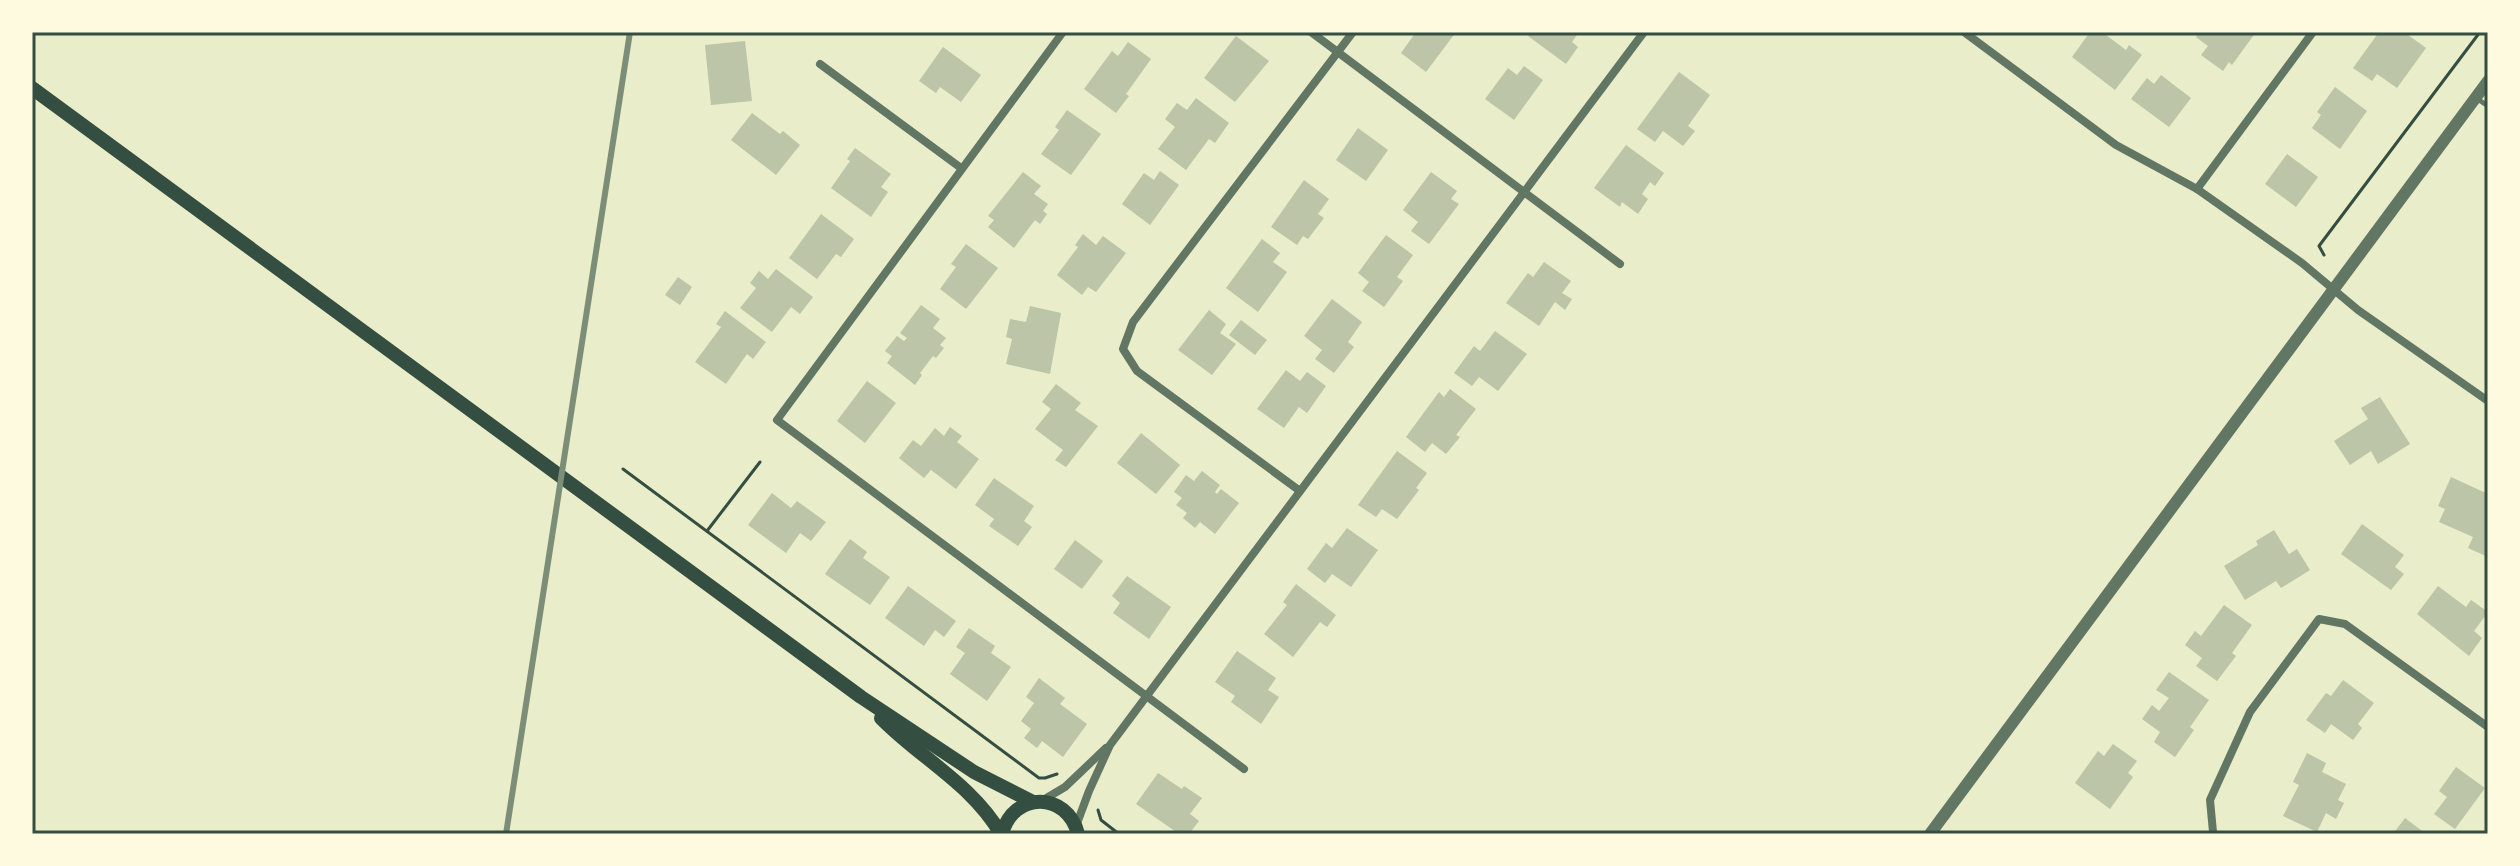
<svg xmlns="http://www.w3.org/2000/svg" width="2520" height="866" font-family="Figtree,sans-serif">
  <rect width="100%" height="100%" fill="#e9edc9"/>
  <!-- building -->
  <g fill="#bcc5a7">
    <path d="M 1416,32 L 1456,32 L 1426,72 L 1401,53 Z"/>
    <path d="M 1531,32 L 1579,32 L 1572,42 L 1578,47 L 1566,64 L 1528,36 Z"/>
    <path d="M 2090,32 L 2102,32 L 2126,50 L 2129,45 L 2142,55 L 2115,90 L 2072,57 Z"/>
    <path d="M 2199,32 L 2256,32 L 2232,65 L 2229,62 L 2223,71 L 2201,55 L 2208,46 L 2196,37 Z"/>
    <path d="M 2379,32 L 2404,32 L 2426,48 L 2397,88 L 2377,74 L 2372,81 L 2353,68 Z"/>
    <path d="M 1236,36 L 1269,61 L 1235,102 L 1204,78 Z"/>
    <path d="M 745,41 L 752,101 L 711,105 L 705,45 Z"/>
    <path d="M 1128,42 L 1151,59 L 1126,94 L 1129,96 L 1116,113 L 1084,89 L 1112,51 L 1118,56 Z"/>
    <path d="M 943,47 L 981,75 L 961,102 L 940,87 L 936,93 L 919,81 Z"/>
    <path d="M 1524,66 L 1543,80 L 1514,120 L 1485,99 L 1508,68 L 1517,75 Z"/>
    <path d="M 1679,72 L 1710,95 L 1688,126 L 1695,131 L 1683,146 L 1663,131 L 1655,142 L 1637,129 Z"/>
    <path d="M 2161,75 L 2191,98 L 2169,127 L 2131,99 L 2147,78 L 2154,84 Z"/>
    <path d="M 2335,87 L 2367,111 L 2340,149 L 2312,128 L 2321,115 L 2317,112 Z"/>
    <path d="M 1196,98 L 1229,123 L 1215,143 L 1209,139 L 1186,170 L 1158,149 L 1175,127 L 1165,119 L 1177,103 L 1187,110 Z"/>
    <path d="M 1067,110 L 1101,134 L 1071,175 L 1041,154 L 1059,130 L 1055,127 Z"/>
    <path d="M 752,113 L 780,134 L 783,131 L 800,145 L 776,175 L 731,140 Z"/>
    <path d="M 1358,128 L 1388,150 L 1366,181 L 1336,160 Z"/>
    <path d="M 1626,145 L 1664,173 L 1655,186 L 1650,182 L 1642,194 L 1648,199 L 1638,214 L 1622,202 L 1620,207 L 1594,188 Z"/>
    <path d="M 855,148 L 891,174 L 881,187 L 888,192 L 871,217 L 831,188 L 850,161 L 847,159 Z"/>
    <path d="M 2287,154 L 2318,177 L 2296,207 L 2265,184 Z"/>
    <path d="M 1160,171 L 1179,185 L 1150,225 L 1122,204 L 1144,173 L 1154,180 Z"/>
    <path d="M 1023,172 L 1041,186 L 1034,194 L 1048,204 L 1043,211 L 1047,214 L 1040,224 L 1035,220 L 1014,248 L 988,227 L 994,220 L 988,216 Z"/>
    <path d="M 1431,172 L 1457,191 L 1451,199 L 1459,204 L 1429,244 L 1411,231 L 1418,222 L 1403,210 Z"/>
    <path d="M 1304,180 L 1329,199 L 1318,214 L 1324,218 L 1308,239 L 1303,236 L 1297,245 L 1271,227 Z"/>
    <path d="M 821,214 L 854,239 L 841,257 L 836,254 L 817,279 L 789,258 Z"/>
    <path d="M 1083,234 L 1096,245 L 1103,236 L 1126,253 L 1096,292 L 1088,287 L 1082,295 L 1057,275 L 1078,247 L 1075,245 Z"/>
    <path d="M 1386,235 L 1413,255 L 1397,277 L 1403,281 L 1384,307 L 1362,291 L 1369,282 L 1358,273 Z"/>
    <path d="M 1262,239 L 1280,253 L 1273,262 L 1287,272 L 1258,312 L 1226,288 Z"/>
    <path d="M 966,244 L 998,268 L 966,309 L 940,289 L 956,267 L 951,264 Z"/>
    <path d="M 1544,262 L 1571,281 L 1562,293 L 1572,299 L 1565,310 L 1555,302 L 1539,326 L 1506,303 L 1528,273 L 1533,277 Z"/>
    <path d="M 776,269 L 813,297 L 800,314 L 791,307 L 772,332 L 740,308 L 756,288 L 750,283 L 759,271 L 768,279 Z"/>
    <path d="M 678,277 L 692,287 L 680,305 L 665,295 Z"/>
    <path d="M 1332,299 L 1362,322 L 1348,342 L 1354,347 L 1334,373 L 1315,359 L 1322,350 L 1304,336 Z"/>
    <path d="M 921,305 L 940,319 L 933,328 L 946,338 L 940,345 L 944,348 L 936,358 L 933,356 L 920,373 L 922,375 L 915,385 L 887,363 L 892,356 L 885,351 L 897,336 L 904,341 L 907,338 L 900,333 Z"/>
    <path d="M 1030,306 L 1061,313 L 1050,374 L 1006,364 L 1012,339 L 1006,337 L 1010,319 L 1026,322 Z"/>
    <path d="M 1209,310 L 1226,324 L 1220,333 L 1236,344 L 1212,375 L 1178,350 Z"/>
    <path d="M 725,311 L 766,342 L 753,359 L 747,354 L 726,384 L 695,362 L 721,327 L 716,324 Z"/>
    <path d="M 1241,320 L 1267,340 L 1255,355 L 1229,335 Z"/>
    <path d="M 1495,331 L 1527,354 L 1498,391 L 1479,377 L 1472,386 L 1454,373 L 1474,346 L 1480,351 Z"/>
    <path d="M 1286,370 L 1300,381 L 1307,372 L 1326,386 L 1307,413 L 1299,407 L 1284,428 L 1257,409 Z"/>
    <path d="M 867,381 L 896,403 L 865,443 L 837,421 Z"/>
    <path d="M 1056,384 L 1081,403 L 1075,410 L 1098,426 L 1066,467 L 1055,460 L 1063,450 L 1035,429 L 1051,409 L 1042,402 Z"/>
    <path d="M 1450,389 L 1476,409 L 1456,435 L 1460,437 L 1446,454 L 1432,443 L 1425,452 L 1406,437 L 1439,392 L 1444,397 Z"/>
    <path d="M 2380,397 L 2410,444 L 2378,464 L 2371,451 L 2350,465 L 2334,441 L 2368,419 L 2361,408 Z"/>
    <path d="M 950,427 L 962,436 L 957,442 L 979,459 L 956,489 L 931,470 L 924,478 L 899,458 L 913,440 L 921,446 L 935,428 L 944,436 Z"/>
    <path d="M 1141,433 L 1180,465 L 1156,494 L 1117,463 Z"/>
    <path d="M 1397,451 L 1427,473 L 1416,488 L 1419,490 L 1397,519 L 1382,509 L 1376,517 L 1358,505 Z"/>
    <path d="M 1202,471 L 1220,485 L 1215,492 L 1217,494 L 1221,489 L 1239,503 L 1215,534 L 1200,522 L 1195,528 L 1183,518 L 1187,513 L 1176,505 L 1182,498 L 1174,492 L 1186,475 L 1194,481 Z"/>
    <path d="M 2451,477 L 2488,494 L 2488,557 L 2468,548 L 2473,537 L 2439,522 L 2445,509 L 2438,506 Z"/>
    <path d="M 994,478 L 1034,506 L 1024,521 L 1032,527 L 1018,546 L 989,526 L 994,519 L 975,505 Z"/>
    <path d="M 772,493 L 791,508 L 797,501 L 826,522 L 811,541 L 800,533 L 786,553 L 748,525 Z"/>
    <path d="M 2362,524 L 2404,555 L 2395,567 L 2404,574 L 2391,590 L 2341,554 Z"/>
    <path d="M 1347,528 L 1378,550 L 1351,587 L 1332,574 L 1325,583 L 1307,569 L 1326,543 L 1332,548 Z"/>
    <path d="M 2274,530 L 2289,554 L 2297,549 L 2310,570 L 2281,588 L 2276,581 L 2245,600 L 2224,566 L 2258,545 L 2256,541 Z"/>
    <path d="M 850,539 L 867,552 L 863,558 L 890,577 L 870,605 L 825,574 Z"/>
    <path d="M 1075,540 L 1103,561 L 1082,589 L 1054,569 Z"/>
    <path d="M 1127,576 L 1171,607 L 1149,639 L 1113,613 L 1120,603 L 1112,596 Z"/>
    <path d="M 1296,584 L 1336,615 L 1327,627 L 1320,622 L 1293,657 L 1264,634 L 1287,605 L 1283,602 Z"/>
    <path d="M 908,586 L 956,621 L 944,637 L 935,630 L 924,646 L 885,618 Z"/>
    <path d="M 2438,586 L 2466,607 L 2471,600 L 2488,612 L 2474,631 L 2482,638 L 2469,656 L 2417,614 Z"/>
    <path d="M 2224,605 L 2252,625 L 2232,653 L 2236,656 L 2217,681 L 2196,666 L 2202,658 L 2185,645 L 2195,631 L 2201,636 Z"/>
    <path d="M 969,628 L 995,646 L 991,653 L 1011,667 L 987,701 L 950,674 L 965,653 L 956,647 Z"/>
    <path d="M 1237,651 L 1276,678 L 1268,690 L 1279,697 L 1261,724 L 1231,702 L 1235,696 L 1215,682 Z"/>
    <path d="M 2169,672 L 2209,700 L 2190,727 L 2194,730 L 2175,757 L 2154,742 L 2160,732 L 2142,719 L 2152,705 L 2159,711 L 2169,698 L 2156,690 Z"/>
    <path d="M 1039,678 L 1065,698 L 1060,704 L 1087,724 L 1063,757 L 1042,741 L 1037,748 L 1024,738 L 1031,729 L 1021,721 L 1034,703 L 1026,697 Z"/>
    <path d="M 2343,680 L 2374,703 L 2358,724 L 2362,728 L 2353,740 L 2331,724 L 2325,733 L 2306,720 L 2326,693 L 2331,696 Z"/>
    <path d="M 2113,744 L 2137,761 L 2128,773 L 2133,777 L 2110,809 L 2075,783 L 2098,751 L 2104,756 Z"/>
    <path d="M 2307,753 L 2326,763 L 2322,772 L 2346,784 L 2338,800 L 2344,803 L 2336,819 L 2326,813 L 2317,832 L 2283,816 L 2299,785 L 2293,782 Z"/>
    <path d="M 2456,767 L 2485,788 L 2455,829 L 2434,814 L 2447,797 L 2439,791 Z"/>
    <path d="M 1158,773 L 1182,789 L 1184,786 L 1202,798 L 1190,814 L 1199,821 L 1189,834 L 1179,834 L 1136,804 Z"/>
    <path d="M 2405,818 L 2426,834 L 2393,834 Z"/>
  </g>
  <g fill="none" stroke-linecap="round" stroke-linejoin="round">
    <!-- path -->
    <g stroke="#344e41" stroke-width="3">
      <path d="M 2324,255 L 2319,246 L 2480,32"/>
      <path d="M 623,469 L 1039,778 L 1045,778 L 1057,774"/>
      <path d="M 707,531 L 760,462"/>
      <path d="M 1098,810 L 1101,820 L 1119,834"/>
    </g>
    <!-- service -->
    <path stroke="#617663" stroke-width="5" d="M 2476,98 L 2488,106"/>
    <!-- minor -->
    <g stroke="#617663" stroke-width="8">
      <path d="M 1063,32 L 777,420 L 1244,769"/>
      <path d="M 1311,32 L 1620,264"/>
      <path d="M 1964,32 L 2116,145 L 2197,189 L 2302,263 L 2358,310 L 2488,401"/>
      <path d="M 820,64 L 961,168"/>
      <path d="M 2197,189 L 2313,32"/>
      <path d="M 1300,491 L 1137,371 L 1123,349 L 1133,322 L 1353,32"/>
      <path d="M 1043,800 L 1065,787 L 1106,748"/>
      <path d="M 1076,826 L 1089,791 L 1110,745 L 1644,32"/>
      <path d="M 2213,832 L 2210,800 L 2250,712 L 2319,619 L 2345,624 L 2488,727"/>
    </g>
    <!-- tertiary -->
    <path stroke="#617663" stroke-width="12" d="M 1930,834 L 2488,81"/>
    <!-- secondary -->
    <g stroke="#344e41" stroke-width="14">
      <path d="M 32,88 L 861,697 L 974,772 L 1033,802"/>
      <path d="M 881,718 C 920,758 972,784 1001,834"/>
      <path d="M 1002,834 C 1013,791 1067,791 1078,834"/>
    </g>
    <!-- rail -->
    <path stroke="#7c8e77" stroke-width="6" d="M 506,834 L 630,32"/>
  </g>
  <!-- border -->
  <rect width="2520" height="866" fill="none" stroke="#fefae0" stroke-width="68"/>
  <rect x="34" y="34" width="2452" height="798" fill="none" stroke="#344e41" stroke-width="3"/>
</svg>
